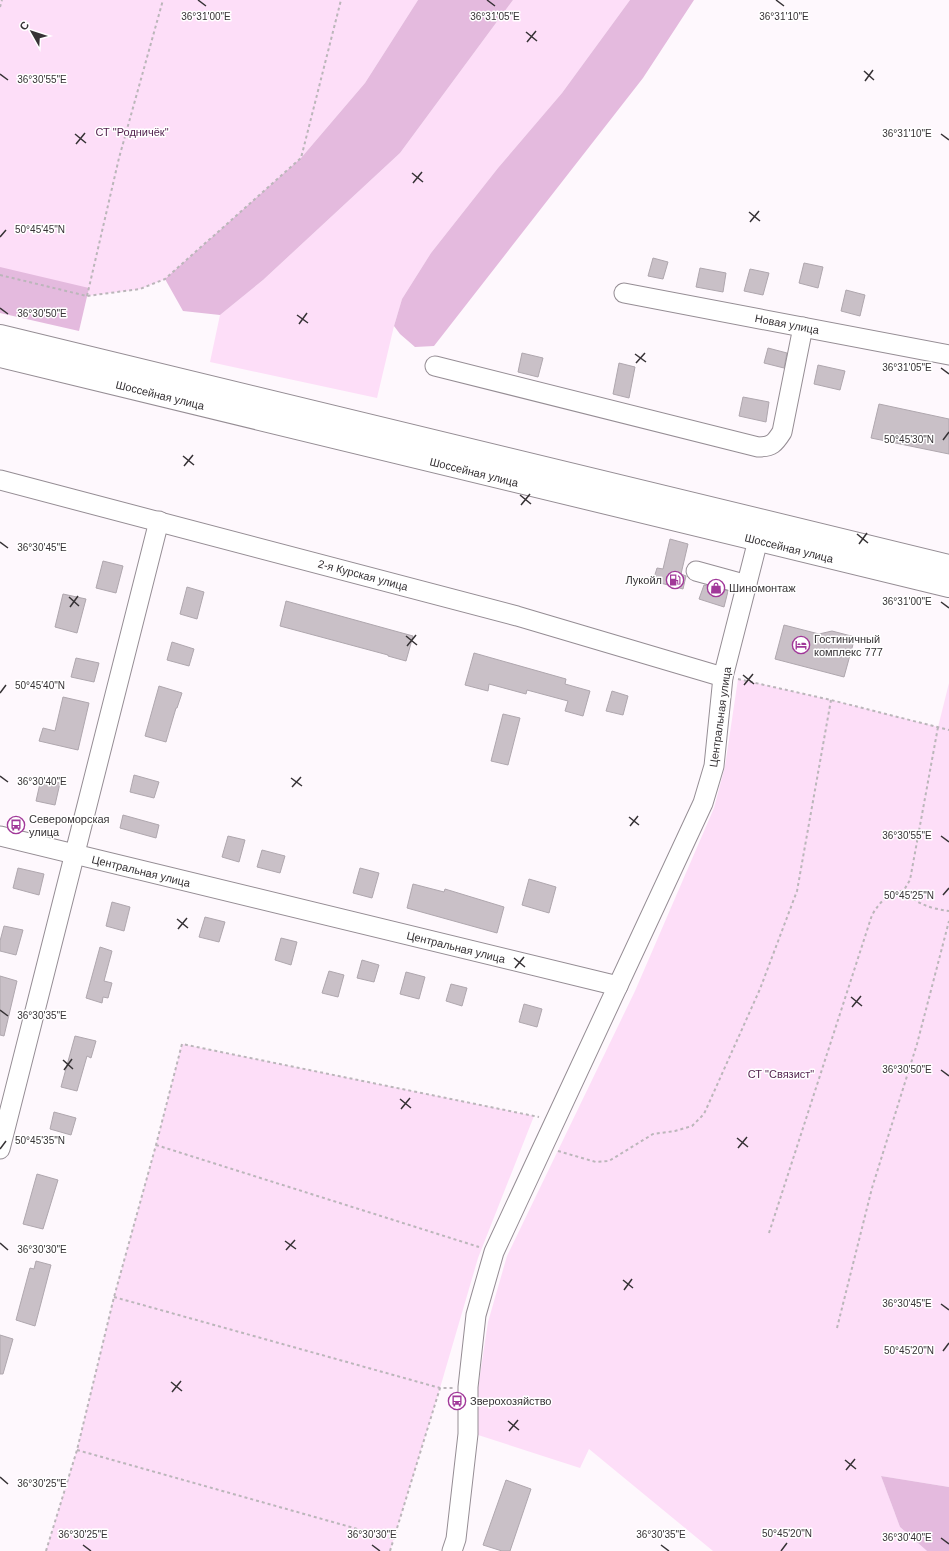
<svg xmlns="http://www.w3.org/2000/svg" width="949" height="1551" font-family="Helvetica,sans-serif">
  <rect width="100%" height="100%" fill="#fef8fd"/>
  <!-- green -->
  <g fill="#fddef8">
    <path d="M 0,0 L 418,0 L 365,83 L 301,158 L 165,279 L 140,289 L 87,296 L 0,275 Z"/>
    <path d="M 513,0 L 630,0 L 562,93 L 498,168 L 431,253 L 402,299 L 394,326 L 377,398 L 210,362 L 220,315 L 263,280 L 400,153 Z"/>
    <path d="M 738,679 L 831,700 L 938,727 L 949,683 L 949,1487 L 881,1476 L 900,1527 L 927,1551 L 713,1551 L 589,1449 L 580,1468 L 475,1434 L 478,1388 L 488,1322 L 507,1256 L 635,991 L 714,808 L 725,766 Z"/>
    <path d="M 182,1044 L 534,1116 L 478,1258 L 440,1388 L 390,1551 L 46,1551 L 77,1450 L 114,1297 L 156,1145 Z"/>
  </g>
  <!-- forest -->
  <g fill="#e4bade">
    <path d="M 418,0 L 513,0 L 400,153 L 263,280 L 220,315 L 183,311 L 165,279 L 301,158 L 365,83 Z"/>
    <path d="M 630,0 L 694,0 L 643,78 L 434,346 L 415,347 L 400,334 L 394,326 L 402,299 L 431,253 L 498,168 L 562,93 Z"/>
    <path d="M 0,267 L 89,288 L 79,331 L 0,313 Z"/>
    <path d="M 881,1476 L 949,1487 L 949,1551 L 927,1551 L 900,1527 Z"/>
  </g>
  <!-- building -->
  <g fill="#c9c0c7" stroke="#afa7ae">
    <path d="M 653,258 L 668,262 L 663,279 L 648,276 Z"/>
    <path d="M 804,263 L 823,267 L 818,288 L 799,283 Z"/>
    <path d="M 700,268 L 726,273 L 723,292 L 696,287 Z"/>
    <path d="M 750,269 L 769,273 L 763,295 L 744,291 Z"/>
    <path d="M 846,290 L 865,295 L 860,316 L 841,311 Z"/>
    <path d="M 768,348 L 787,353 L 784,368 L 764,363 Z"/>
    <path d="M 522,353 L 543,358 L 538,377 L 518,372 Z"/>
    <path d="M 619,363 L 635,367 L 629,398 L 613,394 Z"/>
    <path d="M 818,365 L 845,371 L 840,390 L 814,384 Z"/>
    <path d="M 743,397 L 769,402 L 766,422 L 739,416 Z"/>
    <path d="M 879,404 L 949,419 L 949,454 L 871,438 Z"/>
    <path d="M 670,539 L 688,544 L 681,574 L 686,576 L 683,589 L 653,581 L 657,568 L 663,569 Z"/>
    <path d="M 103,561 L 123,566 L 116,593 L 96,588 Z"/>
    <path d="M 704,585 L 728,591 L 724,607 L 699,599 Z"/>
    <path d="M 187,587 L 204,592 L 197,619 L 180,614 Z"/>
    <path d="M 63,594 L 86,599 L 77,633 L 55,627 Z"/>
    <path d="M 286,601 L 413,636 L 406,661 L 388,656 L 388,655 L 280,626 Z"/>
    <path d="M 784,625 L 819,634 L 832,631 L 855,637 L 844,677 L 775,659 Z"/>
    <path d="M 172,642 L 194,649 L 189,666 L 167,660 Z"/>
    <path d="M 474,653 L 566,679 L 565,684 L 590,691 L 583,716 L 565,711 L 568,701 L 527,690 L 526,694 L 489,684 L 488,691 L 465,685 Z"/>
    <path d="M 76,658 L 99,663 L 94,682 L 71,677 Z"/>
    <path d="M 159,686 L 182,693 L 177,708 L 176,708 L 166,742 L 145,736 Z"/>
    <path d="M 612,691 L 628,696 L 623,715 L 606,711 Z"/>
    <path d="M 63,697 L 89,703 L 78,750 L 39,741 L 43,728 L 55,731 Z"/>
    <path d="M 503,714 L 520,718 L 508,765 L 491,761 Z"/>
    <path d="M 134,775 L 159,782 L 154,798 L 130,792 Z"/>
    <path d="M 41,779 L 60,783 L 55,805 L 36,801 Z"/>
    <path d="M 123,815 L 159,825 L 156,838 L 120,828 Z"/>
    <path d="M 228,836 L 245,840 L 239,862 L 222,857 Z"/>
    <path d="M 262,850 L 285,856 L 280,873 L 257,867 Z"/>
    <path d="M 18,868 L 44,874 L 39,895 L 13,888 Z"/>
    <path d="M 360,868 L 379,873 L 372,898 L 353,893 Z"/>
    <path d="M 529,879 L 556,887 L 549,913 L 522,905 Z"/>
    <path d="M 413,884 L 444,892 L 445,889 L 504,907 L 497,933 L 407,908 Z"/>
    <path d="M 112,902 L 130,907 L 124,931 L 106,926 Z"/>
    <path d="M 205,917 L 225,922 L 219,942 L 199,937 Z"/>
    <path d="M 4,926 L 23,930 L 16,955 L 0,951 L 0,941 Z"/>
    <path d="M 281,938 L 297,942 L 291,965 L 275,960 Z"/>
    <path d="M 100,947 L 112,951 L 104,981 L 112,983 L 108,998 L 103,997 L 102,1003 L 86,998 Z"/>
    <path d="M 362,960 L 379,965 L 374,982 L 357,978 Z"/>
    <path d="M 329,971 L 344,975 L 338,997 L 322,993 Z"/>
    <path d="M 406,972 L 425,977 L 419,999 L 400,994 Z"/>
    <path d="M 0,976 L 17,981 L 4,1036 L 0,1035 Z"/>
    <path d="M 451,984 L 467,988 L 462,1006 L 446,1001 Z"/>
    <path d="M 524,1004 L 542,1009 L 537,1027 L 519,1022 Z"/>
    <path d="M 75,1036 L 96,1041 L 91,1058 L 87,1056 L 77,1091 L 61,1087 Z"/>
    <path d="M 54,1112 L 76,1118 L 71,1135 L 50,1129 Z"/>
    <path d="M 37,1174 L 58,1180 L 43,1229 L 23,1224 Z"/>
    <path d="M 36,1261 L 51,1265 L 35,1326 L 16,1320 L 30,1268 L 34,1269 Z"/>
    <path d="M 0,1335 L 13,1339 L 3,1374 L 0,1374 Z"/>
    <path d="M 506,1480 L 531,1489 L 510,1551 L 502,1551 L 483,1545 Z"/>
  </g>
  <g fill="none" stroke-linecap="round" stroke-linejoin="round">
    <defs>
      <g id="minor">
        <path d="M 624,293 L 949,355"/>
        <path d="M 435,366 L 758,447 C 772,447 775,443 782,432 L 803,327"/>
        <path d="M 0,480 L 517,616 L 723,677"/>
        <path d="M 696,571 L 747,585"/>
        <path d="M 0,836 L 618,986"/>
        <path d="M 0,1149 L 159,521"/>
        <path d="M 452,1551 L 456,1539 L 468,1434 L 468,1387 L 476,1315 L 494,1252 L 703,803 L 714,766 L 723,677 L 758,540"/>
      </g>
      <g id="highway">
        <path d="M 0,336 L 949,566"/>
        <path d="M 0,356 L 949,586"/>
      </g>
    </defs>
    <!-- minor casing -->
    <use href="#minor" stroke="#958d94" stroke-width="21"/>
    <!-- highway casing -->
    <use href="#highway" stroke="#958d94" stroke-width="24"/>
    <!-- path -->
    <g stroke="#bbb6ba" stroke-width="2" stroke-dasharray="3 3" stroke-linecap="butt">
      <path d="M 0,7 L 2,0"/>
      <path d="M 0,275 L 87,296 L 140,289 L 165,279 L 301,158 L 341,0"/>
      <path d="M 87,296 L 119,158 L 163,0"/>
      <path d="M 738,679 L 831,700 L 949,730"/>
      <path d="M 904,891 C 919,905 929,908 949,911"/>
      <path d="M 156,1145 L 479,1247"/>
      <path d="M 558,1151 L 596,1162 L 609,1161 L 653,1134 L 675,1131 L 692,1126 L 704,1114 L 760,989 L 797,891 L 831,700"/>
      <path d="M 769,1233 L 872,915 C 881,900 887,895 904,890 L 910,880 L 938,727"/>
      <path d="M 114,1297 L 440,1388 L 454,1388"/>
      <path d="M 837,1328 L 872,1188 L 917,1044 L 949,921"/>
      <path d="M 77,1450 L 393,1539"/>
      <path d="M 46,1551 L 77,1450 L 114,1297 L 156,1145 L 182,1044 L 539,1117"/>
      <path d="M 390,1551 L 440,1388"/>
    </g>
    <!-- minor -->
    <use href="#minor" stroke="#fff" stroke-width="19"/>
    <!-- highway -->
    <use href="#highway" stroke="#fff" stroke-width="22"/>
  </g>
  <!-- ticks -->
  <path fill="none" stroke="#363235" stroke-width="1.5" d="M 198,0 L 206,6M 487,0 L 495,6M 776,0 L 784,6M 526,32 L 537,41M 527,42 L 536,31M 864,71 L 874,80M 0,74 L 8,80M 865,81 L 873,70M 75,134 L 86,143M 941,134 L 949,140M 76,144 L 85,133M 412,173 L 423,182M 413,183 L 422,172M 749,212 L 760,221M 750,222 L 759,211M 0,237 L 6,230M 0,308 L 8,314M 297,315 L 308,323M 299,324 L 307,313M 635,354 L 646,362M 636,363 L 645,353M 941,368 L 949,374M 943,440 L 949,432M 183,456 L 194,465M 184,466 L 193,455M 520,495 L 531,504M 521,505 L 530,494M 857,534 L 868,543M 0,542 L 8,548M 859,544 L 867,533M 69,597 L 79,606M 941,602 L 949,608M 70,607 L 78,596M 406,636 L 417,645M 407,646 L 416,635M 743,675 L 754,684M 744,685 L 753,674M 0,693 L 6,685M 0,776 L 8,782M 291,778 L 302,786M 292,787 L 301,777M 629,817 L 639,825M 630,826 L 638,816M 941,836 L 949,842M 943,895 L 949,888M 177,919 L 188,928M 178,929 L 187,918M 514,958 L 525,967M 515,968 L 524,957M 851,997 L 862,1006M 852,1007 L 861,996M 0,1010 L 8,1016M 63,1060 L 73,1069M 64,1070 L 72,1059M 941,1070 L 949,1076M 400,1099 L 411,1108M 401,1109 L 410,1098M 737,1138 L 748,1147M 738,1148 L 747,1137M 0,1149 L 6,1141M 285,1241 L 296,1249M 0,1243 L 8,1250M 286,1250 L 295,1240M 623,1280 L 633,1288M 624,1290 L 632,1279M 941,1304 L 949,1310M 943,1351 L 949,1343M 171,1382 L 182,1391M 172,1392 L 181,1381M 508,1421 L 519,1430M 509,1431 L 518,1420M 845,1460 L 856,1469M 846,1470 L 855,1459M 0,1477 L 8,1484M 941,1538 L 949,1544M 83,1545 L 91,1551M 372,1545 L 380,1551M 661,1545 L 669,1551M 781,1551 L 787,1543"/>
  <!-- icons -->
  <defs>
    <symbol id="fuel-ring" viewBox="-11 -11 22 22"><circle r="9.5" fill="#fff" stroke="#a13899" stroke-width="1.5"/><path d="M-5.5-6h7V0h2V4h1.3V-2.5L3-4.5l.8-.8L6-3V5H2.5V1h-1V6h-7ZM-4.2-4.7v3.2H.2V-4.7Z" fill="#a13899"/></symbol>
    <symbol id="shop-ring" viewBox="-11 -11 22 22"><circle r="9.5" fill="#fff" stroke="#a13899" stroke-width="1.5"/><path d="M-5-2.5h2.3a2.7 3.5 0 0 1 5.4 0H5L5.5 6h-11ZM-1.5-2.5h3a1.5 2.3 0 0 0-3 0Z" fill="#a13899"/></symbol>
    <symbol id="hotel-ring" viewBox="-11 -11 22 22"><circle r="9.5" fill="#fff" stroke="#a13899" stroke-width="1.5"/><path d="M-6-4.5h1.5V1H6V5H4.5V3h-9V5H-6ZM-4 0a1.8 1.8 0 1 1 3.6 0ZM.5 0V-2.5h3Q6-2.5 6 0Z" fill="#a13899"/></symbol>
    <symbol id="bus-ring" viewBox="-11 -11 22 22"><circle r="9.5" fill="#fff" stroke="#a13899" stroke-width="1.5"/><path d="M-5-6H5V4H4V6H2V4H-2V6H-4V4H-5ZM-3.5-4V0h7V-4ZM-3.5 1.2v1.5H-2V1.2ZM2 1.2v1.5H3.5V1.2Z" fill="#a13899"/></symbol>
  </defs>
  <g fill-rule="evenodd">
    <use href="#fuel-ring" x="665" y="570" width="20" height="20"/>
    <use href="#shop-ring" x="706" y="578" width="20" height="20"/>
    <use href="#hotel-ring" x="791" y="635" width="20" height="20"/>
    <use href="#bus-ring" x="6" y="815" width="20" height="20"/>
    <use href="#bus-ring" x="447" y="1391" width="20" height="20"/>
  </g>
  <g text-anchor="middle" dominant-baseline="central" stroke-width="3" stroke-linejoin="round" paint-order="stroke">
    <!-- park labels -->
    <g font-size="11" fill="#501f4c" stroke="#fff">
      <text x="132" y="132">СТ "Родничёк"</text>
      <text x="781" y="1074">СТ "Связист"</text>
    </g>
    <!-- street labels -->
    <g font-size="11" fill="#363235" stroke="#fff">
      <text transform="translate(787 324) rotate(11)">Новая улица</text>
      <text transform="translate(160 395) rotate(14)">Шоссейная улица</text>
      <text transform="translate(474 472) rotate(14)">Шоссейная улица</text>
      <text transform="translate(789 548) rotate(14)">Шоссейная улица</text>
      <text transform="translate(363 575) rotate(15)">2-я Курская улица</text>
      <text transform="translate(720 717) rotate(-82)">Центральная улица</text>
      <text transform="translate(141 871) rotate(14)">Центральная улица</text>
      <text transform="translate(456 947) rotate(14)">Центральная улица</text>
    </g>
    <!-- poi labels -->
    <g font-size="11" fill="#363235" stroke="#fff" text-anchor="start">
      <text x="662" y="580" text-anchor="end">Лукойл</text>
      <text x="729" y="588">Шиномонтаж</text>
      <text x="814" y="639">Гостиничный<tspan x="814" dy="13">комплекс 777</tspan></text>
      <text x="29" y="819">Североморская<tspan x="29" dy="13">улица</tspan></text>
      <text x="470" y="1401">Зверохозяйство</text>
    </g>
  </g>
  <g font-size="10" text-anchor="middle" fill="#363235" stroke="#fff" stroke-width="3" stroke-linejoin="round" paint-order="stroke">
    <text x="206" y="20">36°31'00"E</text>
    <text x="495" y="20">36°31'05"E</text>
    <text x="784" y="20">36°31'10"E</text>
    <text x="42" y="83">36°30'55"E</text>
    <text x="907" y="137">36°31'10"E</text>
    <text x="40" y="233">50°45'45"N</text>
    <text x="42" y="317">36°30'50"E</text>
    <text x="907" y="371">36°31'05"E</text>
    <text x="909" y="443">50°45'30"N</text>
    <text x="42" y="551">36°30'45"E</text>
    <text x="907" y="605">36°31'00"E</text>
    <text x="40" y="689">50°45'40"N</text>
    <text x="42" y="785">36°30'40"E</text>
    <text x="907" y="839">36°30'55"E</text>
    <text x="909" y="899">50°45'25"N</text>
    <text x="42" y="1019">36°30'35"E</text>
    <text x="907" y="1073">36°30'50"E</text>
    <text x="40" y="1144">50°45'35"N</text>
    <text x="42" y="1253">36°30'30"E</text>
    <text x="907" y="1307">36°30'45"E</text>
    <text x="909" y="1354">50°45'20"N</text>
    <text x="42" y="1487">36°30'25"E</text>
    <text x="787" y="1537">50°45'20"N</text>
    <text x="83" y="1538">36°30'25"E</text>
    <text x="372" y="1538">36°30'30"E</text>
    <text x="661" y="1538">36°30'35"E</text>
    <text x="907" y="1541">36°30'40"E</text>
  </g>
  <!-- north arrow -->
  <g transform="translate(32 32) rotate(309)" stroke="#ffffff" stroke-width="3" paint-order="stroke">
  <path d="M0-3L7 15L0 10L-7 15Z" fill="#363235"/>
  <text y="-6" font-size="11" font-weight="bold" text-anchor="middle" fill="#363235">С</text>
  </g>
</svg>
